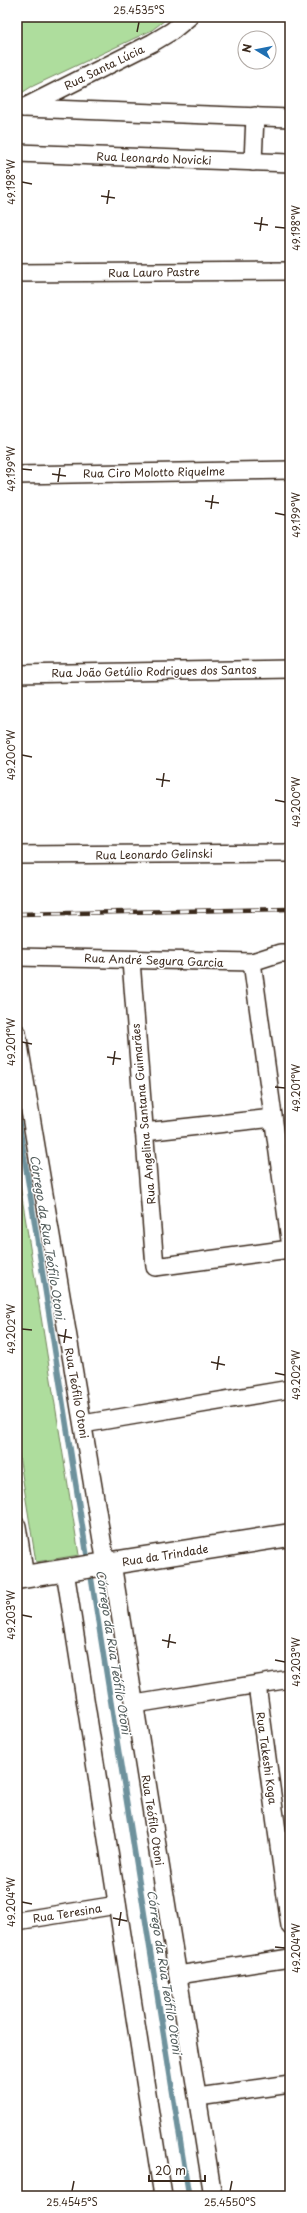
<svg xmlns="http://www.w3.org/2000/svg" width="307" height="2213" font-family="'Playpen Sans',sans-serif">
  <rect width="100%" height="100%" fill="#fff"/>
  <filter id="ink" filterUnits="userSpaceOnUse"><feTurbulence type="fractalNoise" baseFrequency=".025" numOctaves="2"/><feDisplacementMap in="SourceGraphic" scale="8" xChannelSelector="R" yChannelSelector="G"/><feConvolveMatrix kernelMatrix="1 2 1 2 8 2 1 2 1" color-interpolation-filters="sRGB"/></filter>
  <g filter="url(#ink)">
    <!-- green -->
    <g fill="#aedd9d" stroke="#74845e">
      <path d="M 17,17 L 169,17 L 152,30 L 31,87 L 17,96 Z"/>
      <path d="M 17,1166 L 79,1555 L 36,1562 L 17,1443 Z"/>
    </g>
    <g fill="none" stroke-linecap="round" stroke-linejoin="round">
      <!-- stream -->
      <g stroke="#6e929d" stroke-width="5.5">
        <path d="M 17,1111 L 88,1562"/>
        <path d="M 90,1570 L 189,2196"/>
      </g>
      <defs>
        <g id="minor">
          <path d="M 23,108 L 152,43 L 172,31 L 189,17"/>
          <path d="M 24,108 L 290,118"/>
          <path d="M 17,153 L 290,163"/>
          <path d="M 253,162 L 255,116"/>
          <path d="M 17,273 L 290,271"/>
          <path d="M 17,475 L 290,470"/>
          <path d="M 17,674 L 290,669"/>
          <path d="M 17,855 L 290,853"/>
          <path d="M 17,957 L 252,962 L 280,953 L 290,953"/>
          <path d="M 131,961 L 155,1267 L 290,1249"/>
          <path d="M 252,962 L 290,1240"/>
          <path d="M 17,1033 L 106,1564"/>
          <path d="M 144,1132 L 273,1118"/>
          <path d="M 83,1424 L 290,1389"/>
          <path d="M 17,1526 L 25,1577"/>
          <path d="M 112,1563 L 213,2196"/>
          <path d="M 65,1571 L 163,2196"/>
          <path d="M 257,1685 L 290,1926"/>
          <path d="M 135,1704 L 290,1679"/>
          <path d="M 17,1921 L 117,1905"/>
          <path d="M 178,1975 L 290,1958"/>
          <path d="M 198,2097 L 290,2084"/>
        </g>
        <path id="secondary" d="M 17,1578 L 290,1535"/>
      </defs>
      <!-- minor casing -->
      <use href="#minor" stroke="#3b2a1e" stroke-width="20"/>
      <!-- secondary casing -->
      <use href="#secondary" stroke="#3b2a1e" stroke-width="25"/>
      <!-- minor -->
      <use href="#minor" stroke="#fff" stroke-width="17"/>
      <!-- secondary -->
      <use href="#secondary" stroke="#fff" stroke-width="22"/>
      <defs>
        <path id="rail" d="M 17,914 L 290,909"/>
      </defs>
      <!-- rail casing -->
      <use href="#rail" stroke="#3b2a1e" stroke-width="4.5"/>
      <!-- rail -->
      <use href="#rail" stroke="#fff" stroke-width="3" stroke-dasharray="9" stroke-linecap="butt"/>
    </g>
  </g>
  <!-- ticks -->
  <path fill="none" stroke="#3b2a1e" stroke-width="1.5" d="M 137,32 L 139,22M 22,182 L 32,184M 101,196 L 115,198M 107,204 L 109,190M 254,223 L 268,225M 275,227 L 285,228M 260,231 L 262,217M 22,469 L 32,470M 52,474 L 66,476M 58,482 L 60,468M 205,501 L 219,503M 211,509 L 213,495M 275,513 L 285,515M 22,755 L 32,757M 156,779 L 170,781M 162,787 L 164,773M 275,800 L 285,802M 22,1042 L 32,1044M 107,1057 L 121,1059M 113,1065 L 115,1051M 275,1087 L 285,1088M 22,1329 L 32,1330M 58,1335 L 72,1338M 64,1343 L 66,1329M 211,1362 L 225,1365M 217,1370 L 219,1356M 275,1373 L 285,1375M 22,1615 L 32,1617M 162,1640 L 176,1643M 168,1648 L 170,1634M 275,1660 L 285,1662M 22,1902 L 32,1904M 113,1918 L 127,1921M 119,1926 L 121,1912M 275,1947 L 285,1948M 72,2191 L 74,2181M 230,2191 L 232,2181"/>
  <g text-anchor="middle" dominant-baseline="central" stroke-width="3" stroke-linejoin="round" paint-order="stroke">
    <!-- street labels -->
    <g font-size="11" fill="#3b2a1e" stroke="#fff">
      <text transform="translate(104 67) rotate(-26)">Rua Santa Lúcia</text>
      <text transform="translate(154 158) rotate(2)">Rua Leonardo Novicki</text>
      <text transform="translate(154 272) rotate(-1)">Rua Lauro Pastre</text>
      <text transform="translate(154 472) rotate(-1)">Rua Ciro Molotto Riquelme</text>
      <text transform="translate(154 671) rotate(-1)">Rua João Getúlio Rodrigues dos Santos</text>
      <text transform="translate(154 854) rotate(-1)">Rua Leonardo Gelinski</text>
      <text transform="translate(154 960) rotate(2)">Rua André Segura Garcia</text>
      <text transform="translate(143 1114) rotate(-95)">Rua Angelina Santana Guimarães</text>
      <text transform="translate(77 1393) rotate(80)">Rua Teófilo Otoni</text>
      <text transform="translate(165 1555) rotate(-9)">Rua da Trindade</text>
      <text transform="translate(267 1758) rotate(82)">Rua Takeshi Koga</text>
      <text transform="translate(153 1820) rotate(81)">Rua Teófilo Otoni</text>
      <text transform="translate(67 1913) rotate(-9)">Rua Teresina</text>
    </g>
    <!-- water labels -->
    <g font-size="12" font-style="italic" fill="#545e5d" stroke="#fff">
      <text transform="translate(48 1237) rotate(81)">Córrego da Rua Teófilo Otoni</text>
      <text transform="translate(114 1652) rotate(81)">Córrego da Rua Teófilo Otoni</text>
      <text transform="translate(165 1972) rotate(81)">Córrego da Rua Teófilo Otoni</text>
    </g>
  </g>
  <!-- margin -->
  <rect width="307" height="2213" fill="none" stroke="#fff" stroke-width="44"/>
  <!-- north arrow -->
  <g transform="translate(257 50) rotate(280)"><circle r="19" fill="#ffffff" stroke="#b1aaa5"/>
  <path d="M0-3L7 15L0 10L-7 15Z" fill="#1f6fb2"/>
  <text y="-6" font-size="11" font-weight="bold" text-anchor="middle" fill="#3b2a1e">N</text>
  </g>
  <!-- scale -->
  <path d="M149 2175v6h56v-6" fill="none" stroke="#3b2a1e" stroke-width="2"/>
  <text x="155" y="2175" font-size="12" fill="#3b2a1e" stroke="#ffffff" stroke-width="3" paint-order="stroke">20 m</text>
  <rect x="22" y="22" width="263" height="2169" fill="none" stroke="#3b2a1e" stroke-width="1.5"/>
  <g font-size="10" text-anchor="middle" fill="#3b2a1e">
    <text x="139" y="14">25.4535°S</text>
    <text transform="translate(11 182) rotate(-90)" y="4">49.198°W</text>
    <text transform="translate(296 228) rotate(-90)" y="4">49.198°W</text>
    <text transform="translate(11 469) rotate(-90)" y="4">49.199°W</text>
    <text transform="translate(296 515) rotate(-90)" y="4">49.199°W</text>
    <text transform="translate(11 755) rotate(-90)" y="4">49.200°W</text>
    <text transform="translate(296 802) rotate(-90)" y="4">49.200°W</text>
    <text transform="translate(11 1042) rotate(-90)" y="4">49.201°W</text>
    <text transform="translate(296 1088) rotate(-90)" y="4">49.201°W</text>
    <text transform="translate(11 1329) rotate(-90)" y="4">49.202°W</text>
    <text transform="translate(296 1375) rotate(-90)" y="4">49.202°W</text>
    <text transform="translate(11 1615) rotate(-90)" y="4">49.203°W</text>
    <text transform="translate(296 1662) rotate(-90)" y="4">49.203°W</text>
    <text transform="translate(11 1902) rotate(-90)" y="4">49.204°W</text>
    <text transform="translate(296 1948) rotate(-90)" y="4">49.204°W</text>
    <text x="72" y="2206">25.4545°S</text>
    <text x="230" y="2206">25.4550°S</text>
  </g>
</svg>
